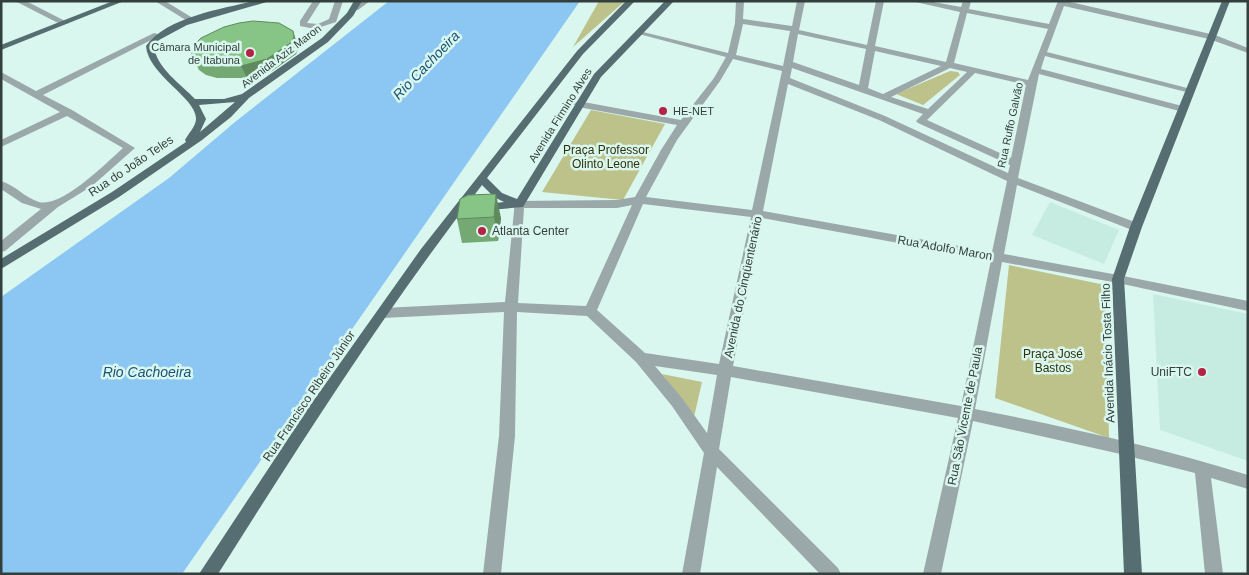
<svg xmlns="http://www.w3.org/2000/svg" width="1249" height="575" font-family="Helvetica,sans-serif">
  <rect width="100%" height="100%" fill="#d9f7ee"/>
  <!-- built -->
  <g fill="#c6ece2">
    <path d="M 1050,202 L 1119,230 L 1104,264 L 1032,235 Z"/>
    <path d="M 1153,294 L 1248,314 L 1248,461 L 1160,430 Z"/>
  </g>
  <!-- green -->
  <g fill="#bdc18a">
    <path d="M 599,1 L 625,1 L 573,47 Z"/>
    <path d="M 950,71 L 958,72 L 960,75 L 923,105 L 896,94 Z"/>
    <path d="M 591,110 L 665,124 L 623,200 L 542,192 Z"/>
    <path d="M 1009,265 L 1105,285 L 1109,438 L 995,398 Z"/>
    <path d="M 662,374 L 702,382 L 694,417 Z"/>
  </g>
  <!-- water -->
  <path fill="#8cc7f3" d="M 389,1 L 580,1 L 182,574 L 1,574 L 1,297 L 169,178 L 235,122 Z"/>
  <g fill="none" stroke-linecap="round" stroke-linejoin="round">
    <!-- minor -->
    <g fill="#9ba8aa" fill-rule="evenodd">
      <path d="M 15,1 L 26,1 L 69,23 L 62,25 Z"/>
      <path d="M 155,1 L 165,1 L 196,20 L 189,22 Z"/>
      <path d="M 313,1 L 321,1 L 307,23 L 318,24 L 329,19 L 335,1 L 343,1 L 336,22 L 315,29 L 300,26 L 300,21 Z"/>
      <path d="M 360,1 L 370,1 L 358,10 L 352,10 L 352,6 Z"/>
      <path d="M 736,1 L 744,1 L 743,19 L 792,26 L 797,1 L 805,1 L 799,30 L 867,45 L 876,1 L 884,1 L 875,46 L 946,62 L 960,12 L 911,1 L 928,1 L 961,7 L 963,1 L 971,1 L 969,9 L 1049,24 L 1058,1 L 1066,1 L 1215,35 L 1248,48 L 1248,53 L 1209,39 L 1064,6 L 1047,52 L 1195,90 L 1190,93 L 1045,56 L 1041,69 L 1186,107 L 1188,109 L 1183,112 L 1039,74 L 1018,178 L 1140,224 L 1142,227 L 1140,230 L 1132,230 L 1017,185 L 1004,254 L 1118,275 L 1248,301 L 1248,311 L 1118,283 L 1002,262 L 975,409 C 1067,427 1159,447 1248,475 L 1248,489 L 1211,478 L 1223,574 L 1205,574 L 1195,473 L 1116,453 L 973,421 L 941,574 L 923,574 L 958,418 L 731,377 L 719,449 L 838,568 L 841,574 L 820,574 L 717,467 L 700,574 L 682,574 L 704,453 L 672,406 L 636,362 L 587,316 L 517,312 L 515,436 L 501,574 L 483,574 L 499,436 L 504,312 L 383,318 L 378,316 L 377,313 L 378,310 L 383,308 L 505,302 L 515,201 L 617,200 L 635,197 L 661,150 L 677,125 L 578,107 L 573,104 L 578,101 L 681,120 L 714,78 L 726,57 L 635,33 L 639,31 L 728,53 L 735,23 ZM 967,13 L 1048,29 L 1028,80 L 954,63 ZM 743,24 L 790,31 L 783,66 L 736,55 ZM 798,34 L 866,49 L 859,85 L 793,62 ZM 875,51 L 941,66 L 883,94 L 868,88 ZM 733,59 L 782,71 L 752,210 L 646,197 L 677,140 L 720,81 ZM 792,68 L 923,114 L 916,121 L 918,123 L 1010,165 L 1008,173 L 885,116 L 790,78 ZM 950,68 L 967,72 L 928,109 L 891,97 ZM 975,73 L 1026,85 L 1011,158 L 927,120 ZM 788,84 L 879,120 L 1007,181 L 992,252 L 763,211 ZM 643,204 L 751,217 L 719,364 L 645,353 L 597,310 ZM 632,205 L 586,306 L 518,303 L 524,208 L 617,208 ZM 762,218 L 991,260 L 961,406 L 733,366 ZM 655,366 L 717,375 L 707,433 L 682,398 Z"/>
      <path d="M 154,33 L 161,35 L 43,95 L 72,110 L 135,148 L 92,186 L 58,207 L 5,251 L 1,252 L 1,241 L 41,209 L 22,203 L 1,189 L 1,181 C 15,185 25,198 39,202 C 62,208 106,163 123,148 L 67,116 L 1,147 L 1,140 L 60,112 L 1,79 L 1,72 L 36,91 Z"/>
    </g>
    <!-- major -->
    <g fill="#566d71" fill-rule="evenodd">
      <path d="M 113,1 L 124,1 L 1,50 L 1,45 Z"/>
      <path d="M 254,1 L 270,1 L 187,25 L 159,40 L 154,46 C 156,68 181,84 195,99 L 224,99 L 242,94 L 322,38 L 347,13 L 354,1 L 362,1 L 353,16 L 328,42 L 249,98 L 231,117 L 202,140 L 119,197 L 1,269 L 1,259 L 112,192 L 186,142 L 185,140 C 188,134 196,126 196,119 C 197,98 148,75 146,46 C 167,17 221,9 254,1 ZM 235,102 L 200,132 L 206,119 L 199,105 Z"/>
      <path d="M 626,1 L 635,1 L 583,54 L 487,178 L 502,193 L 517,199 L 594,74 L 665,1 L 674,1 L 601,77 L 523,207 L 479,211 L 477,208 L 479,205 L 504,202 L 494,197 L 482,185 C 386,309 302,441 218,574 L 199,574 L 309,407 L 421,249 L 577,51 Z"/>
      <path d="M 1222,1 L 1230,1 L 1142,227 L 1124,279 L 1142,574 L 1124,574 L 1112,279 L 1130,227 Z"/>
    </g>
  </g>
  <!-- wall -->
  <g fill="#74a973">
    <path d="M 297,43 L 298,49 L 296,54 L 272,71 L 247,78 L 217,78 L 206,75 L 199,70 L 193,58 Z"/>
    <path d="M 460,199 L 501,218 L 498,241 L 462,243 L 457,219 Z"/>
  </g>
  <!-- shaded-wall -->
  <g fill="#5e8a5e">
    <path d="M 293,31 L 297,43 L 298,49 L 296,54 L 272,71 L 247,78 L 241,66 Z"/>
    <path d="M 496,194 L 501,218 L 498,241 L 494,217 Z"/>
  </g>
  <!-- building -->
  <g fill="#87c586" stroke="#5e8a5e">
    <path d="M 253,21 L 279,23 L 293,31 L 294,37 L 292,42 L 267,59 L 241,66 L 211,66 L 200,63 L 193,58 L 191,52 L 194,45 L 201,38 L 224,27 L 239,23 Z"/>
    <path d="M 496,194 L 494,217 L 457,219 L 460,199 L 468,195 Z"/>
  </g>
  <!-- markers -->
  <g fill="#b42245" stroke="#d9f7ee" stroke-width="2">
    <circle cx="250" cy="53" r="5"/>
    <circle cx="663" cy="111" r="5"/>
    <circle cx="482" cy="231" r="5"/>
    <circle cx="1202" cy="372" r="5"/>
  </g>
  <g text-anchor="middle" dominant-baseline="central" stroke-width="5" stroke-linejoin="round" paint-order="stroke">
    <!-- far-poi labels -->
    <g font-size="11" fill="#333f3c" stroke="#d9f7ee" text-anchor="end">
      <text x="240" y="47">Câmara Municipal<tspan x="240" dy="13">de Itabuna</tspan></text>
      <text x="673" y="111" text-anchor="start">HE-NET</text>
    </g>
    <!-- far-street labels -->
    <g font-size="11" fill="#333f3c" stroke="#d9f7ee">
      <text transform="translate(281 56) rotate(-37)">Avenida Aziz Maron</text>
      <text transform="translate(560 115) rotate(-58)">Avenida Firmino Alves</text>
      <text transform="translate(1010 125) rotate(-78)">Rua Ruffo Galvão</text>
    </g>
    <!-- park labels -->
    <g font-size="12" fill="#31320d" stroke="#d9f7ee">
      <text x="606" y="150">Praça Professor<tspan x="606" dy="14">Olinto Leone</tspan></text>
      <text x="1053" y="354">Praça José<tspan x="1053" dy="14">Bastos</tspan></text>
    </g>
    <!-- street labels -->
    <g font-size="12" fill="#333f3c" stroke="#d9f7ee">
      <text transform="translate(131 166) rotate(-34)">Rua do João Teles</text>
      <text transform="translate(945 248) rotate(10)">Rua Adolfo Maron</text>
      <text transform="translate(743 287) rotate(-78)">Avenida do Cinqüentenário</text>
      <text transform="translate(1108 353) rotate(-92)">Avenida Inácio Tosta Filho</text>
      <text transform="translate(309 396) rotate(-56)">Rua Francisco Ribeiro Júnior</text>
      <text transform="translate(965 416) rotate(-79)">Rua São Vicente de Paula</text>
    </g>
    <!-- poi labels -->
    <g font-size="12" fill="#333f3c" stroke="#d9f7ee" text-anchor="start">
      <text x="492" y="231">Atlanta Center</text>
      <text x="1192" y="372" text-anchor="end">UniFTC</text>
    </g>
    <!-- water labels -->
    <g font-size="14" font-style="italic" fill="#1b5377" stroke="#d9f7ee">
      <text transform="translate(426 65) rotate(-46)">Rio Cachoeira</text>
      <text x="147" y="372">Rio Cachoeira</text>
    </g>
  </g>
  <!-- border -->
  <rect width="1249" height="575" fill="none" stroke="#333f3c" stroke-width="5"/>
</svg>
